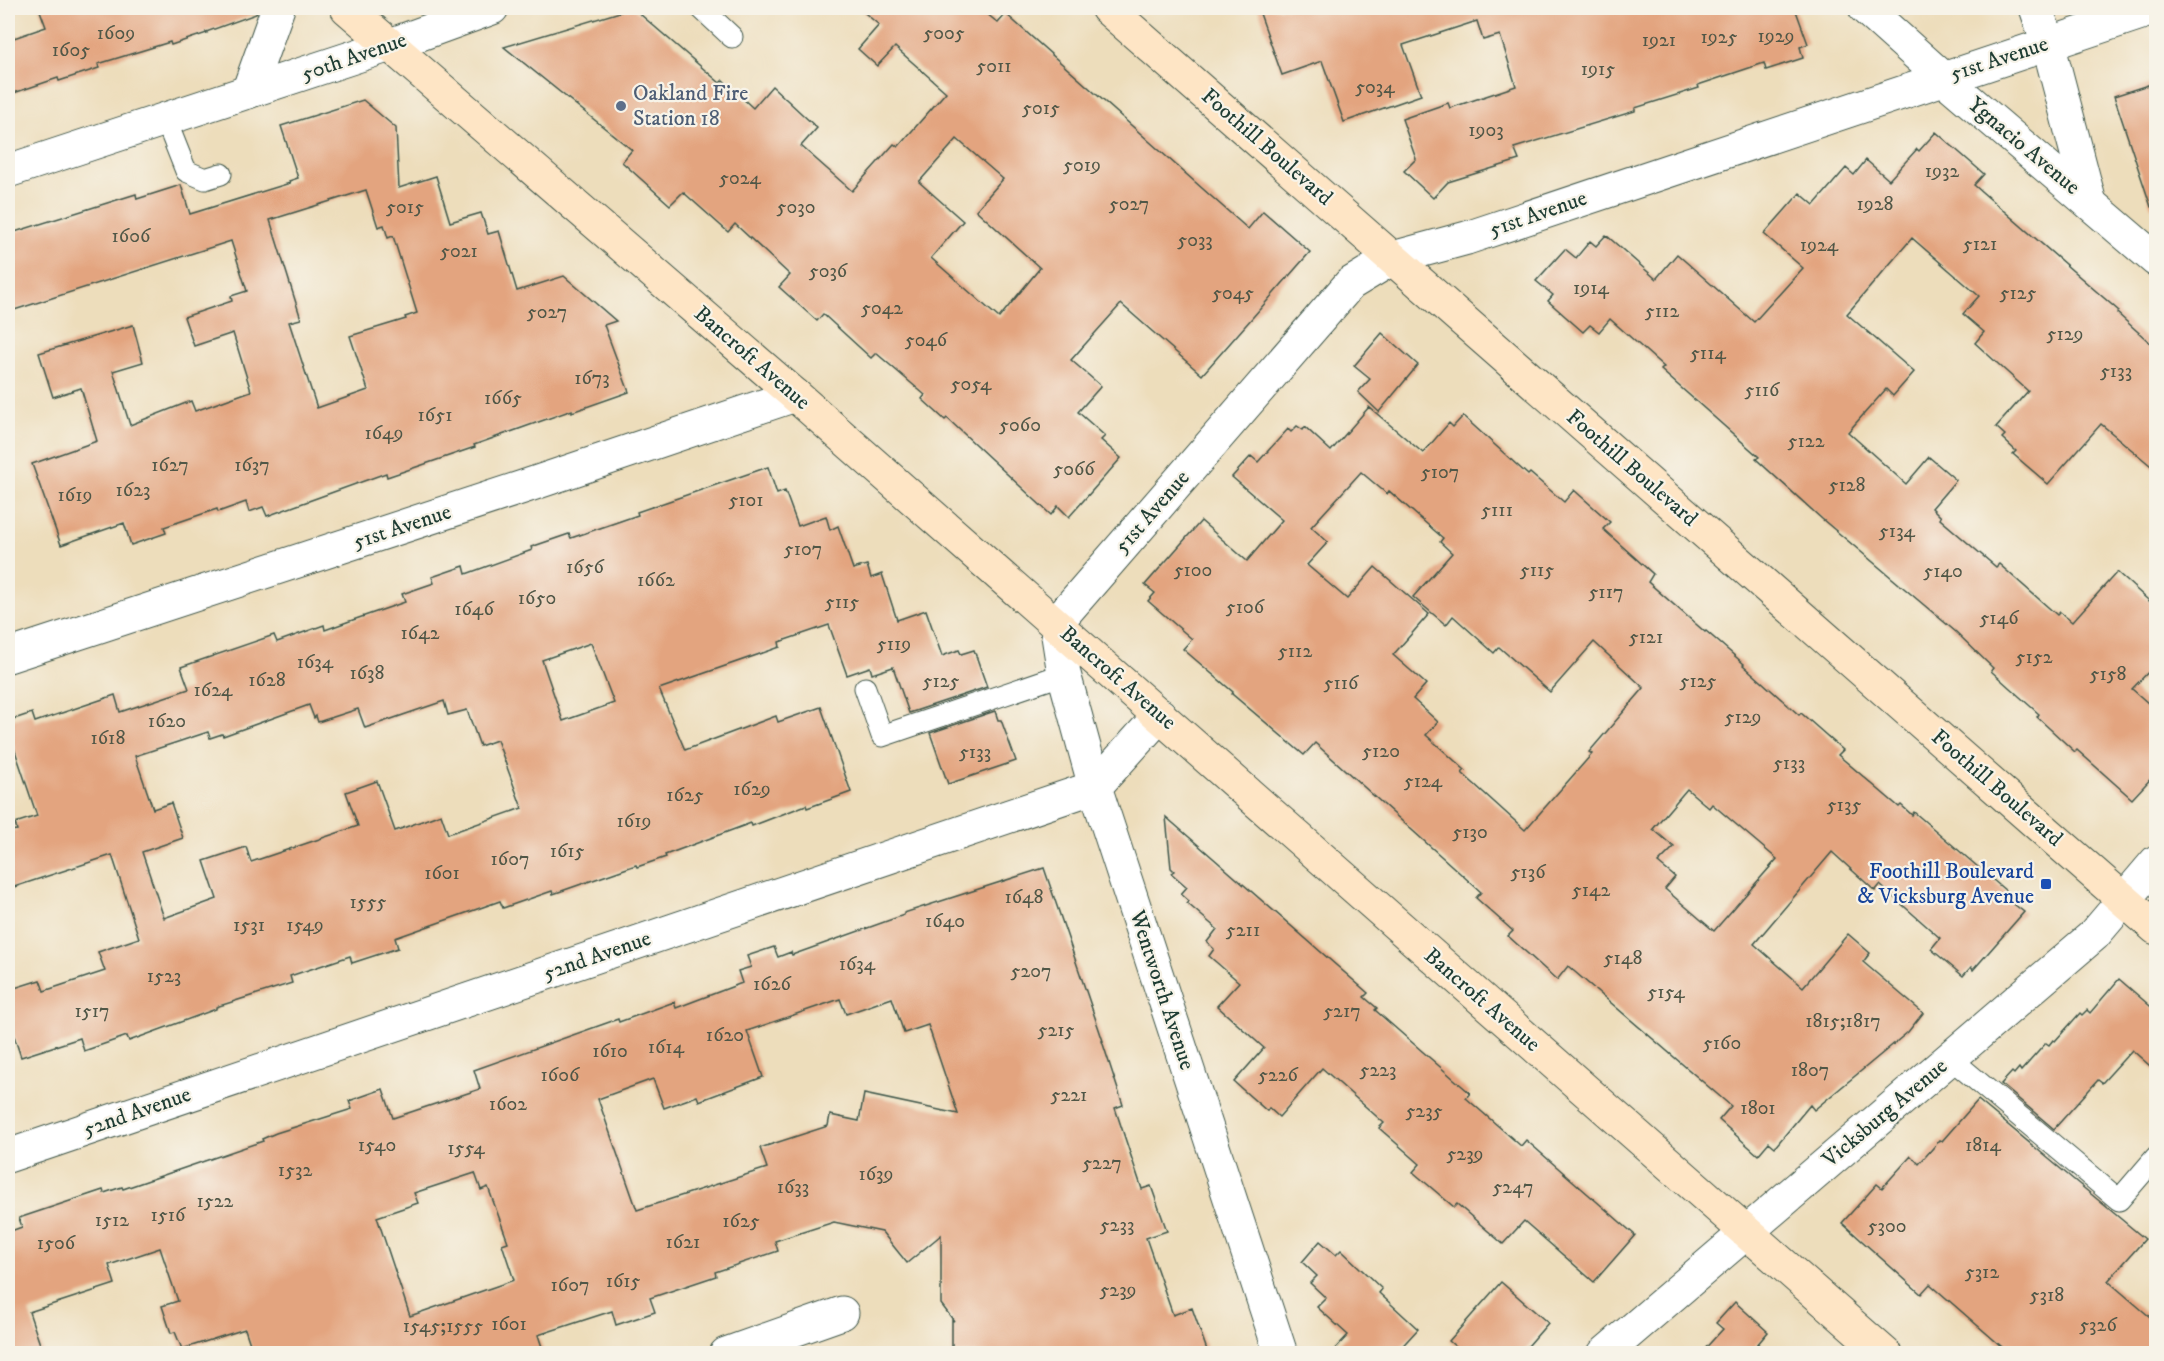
<svg xmlns="http://www.w3.org/2000/svg" width="2164" height="1361" font-family="'IM FELL DW Pica',serif">
  <rect width="100%" height="100%" fill="#f7f3e8"/>
  <filter id="ink" filterUnits="userSpaceOnUse"><feTurbulence type="fractalNoise" baseFrequency=".0167" numOctaves="2"/><feDisplacementMap in="SourceGraphic" scale="12" xChannelSelector="R" yChannelSelector="G"/><feConvolveMatrix kernelMatrix="1 2 1 2 8 2 1 2 1" color-interpolation-filters="sRGB"/></filter>
  <filter id="wash" filterUnits="userSpaceOnUse"><feTurbulence type="fractalNoise" baseFrequency=".008" numOctaves="4" result="noise"/><feDisplacementMap in="SourceGraphic" scale="24" xChannelSelector="R" yChannelSelector="G"/><feGaussianBlur stdDeviation="1.35" result="paint"/><feColorMatrix in="noise" values="0 0 0 0 0 0 0 0 0 0 0 0 0 0 0 0 0 1.4 0 .05"/><feComposite in="paint" operator="in"/></filter>
  <g filter="url(#wash)">
    <rect width="100%" height="100%" fill="#edddbb"/>
    <g id="blocks">
      <!-- building -->
      <g fill="#e3a47f" fill-rule="evenodd">
        <path d="M 39,8 L 258,8 L 256,14 L 206,32 L 207,33 L 171,45 L 170,42 L 98,64 L 99,68 L 59,81 L 58,78 L 8,95 L 8,40 L 46,27 Z"/>
        <path d="M 633,8 L 720,83 L 723,80 L 753,108 L 772,86 L 817,128 L 801,146 L 852,191 L 894,144 L 898,147 L 946,92 L 895,47 L 877,66 L 858,49 L 879,25 L 859,8 L 980,8 L 998,23 L 1006,14 L 1248,229 L 1263,211 L 1310,252 L 1202,375 L 1121,304 L 1071,360 L 1101,386 L 1078,412 L 1105,436 L 1101,440 L 1121,458 L 1069,517 L 1058,506 L 1051,515 L 947,418 L 945,420 L 922,399 L 925,395 L 876,353 L 871,358 L 823,314 L 817,321 L 779,287 L 790,275 L 735,224 L 728,232 L 683,192 L 670,205 L 622,162 L 632,150 L 504,47 ZM 957,139 L 1003,179 L 976,210 L 1040,268 L 999,318 L 931,258 L 963,221 L 919,182 Z"/>
        <path d="M 1258,8 L 1795,8 L 1808,44 L 1800,47 L 1803,58 L 1766,70 L 1764,63 L 1698,85 L 1699,88 L 1635,108 L 1635,111 L 1514,148 L 1519,160 L 1448,182 L 1433,198 L 1404,171 L 1416,159 L 1402,119 L 1448,103 L 1450,108 L 1516,86 L 1500,35 L 1483,40 L 1477,21 L 1403,45 L 1421,95 L 1344,122 L 1322,61 L 1282,75 Z"/>
        <path d="M 2157,82 L 2157,206 L 2151,207 L 2114,96 Z"/>
        <path d="M 363,100 L 396,128 L 399,188 L 436,176 L 450,222 L 481,213 L 488,234 L 499,231 L 517,291 L 564,276 L 616,321 L 604,325 L 629,392 L 572,412 L 572,410 L 474,445 L 475,447 L 387,477 L 386,473 L 267,516 L 263,507 L 249,512 L 246,502 L 218,512 L 217,509 L 164,527 L 166,533 L 131,545 L 124,523 L 61,545 L 32,464 L 97,441 L 81,388 L 53,397 L 39,353 L 133,325 L 143,362 L 113,371 L 130,425 L 191,401 L 195,411 L 251,391 L 233,333 L 194,346 L 184,317 L 232,301 L 231,296 L 247,291 L 231,241 L 8,312 L 8,234 L 136,194 L 137,199 L 181,185 L 190,214 L 290,183 L 289,181 L 298,178 L 281,126 ZM 366,190 L 378,227 L 384,225 L 388,238 L 393,236 L 417,313 L 405,317 L 406,319 L 350,336 L 368,390 L 317,408 L 289,322 L 301,319 L 270,220 Z"/>
        <path d="M 1936,132 L 1984,174 L 1974,185 L 2119,311 L 2117,313 L 2157,349 L 2157,471 L 2101,424 L 2048,484 L 2013,454 L 2016,451 L 2002,438 L 2005,435 L 1996,427 L 2028,391 L 1975,343 L 1984,332 L 1963,314 L 1979,296 L 1912,238 L 1847,314 L 1914,372 L 1893,396 L 1886,389 L 1848,432 L 1906,484 L 1929,457 L 1956,480 L 1932,508 L 1941,517 L 1940,519 L 1996,567 L 1999,564 L 2057,615 L 2060,612 L 2072,622 L 2117,572 L 2157,608 L 2157,663 L 2132,689 L 2157,711 L 2157,772 L 2132,799 L 2077,750 L 2075,752 L 2037,717 L 2039,714 L 1991,671 L 1993,668 L 1956,632 L 1822,519 L 1756,459 L 1759,457 L 1661,370 L 1664,367 L 1610,319 L 1599,332 L 1590,325 L 1583,332 L 1548,301 L 1553,295 L 1536,281 L 1565,249 L 1576,258 L 1590,241 L 1596,246 L 1606,235 L 1656,279 L 1677,254 L 1754,322 L 1803,268 L 1764,234 L 1800,193 L 1814,205 L 1846,168 L 1854,175 L 1866,160 L 1889,180 L 1917,149 L 1919,151 Z"/>
        <path d="M 1382,333 L 1418,365 L 1379,412 L 1358,392 L 1370,379 L 1354,366 Z"/>
        <path d="M 1369,407 L 1423,453 L 1449,423 L 1453,427 L 1463,416 L 1528,475 L 1530,473 L 1564,502 L 1574,490 L 1610,522 L 1603,529 L 1653,574 L 1648,582 L 1705,632 L 1706,631 L 1744,664 L 1743,665 L 1799,715 L 1801,713 L 1843,750 L 1838,755 L 1899,807 L 1901,805 L 1912,815 L 1914,812 L 2013,897 L 2010,901 L 2024,912 L 1973,970 L 1971,967 L 1963,976 L 1931,949 L 1940,938 L 1880,885 L 1875,891 L 1832,852 L 1754,944 L 1803,987 L 1848,934 L 1870,953 L 1863,962 L 1923,1013 L 1908,1032 L 1814,1110 L 1810,1105 L 1775,1147 L 1769,1142 L 1758,1155 L 1719,1120 L 1731,1106 L 1568,966 L 1557,980 L 1508,936 L 1513,931 L 1476,898 L 1481,892 L 1315,743 L 1304,755 L 1232,694 L 1233,692 L 1183,649 L 1192,639 L 1148,601 L 1155,593 L 1145,585 L 1201,521 L 1247,561 L 1282,520 L 1232,477 L 1251,456 L 1258,462 L 1288,429 L 1291,432 L 1297,426 L 1303,430 L 1305,427 L 1331,451 ZM 1361,472 L 1387,494 L 1389,491 L 1443,538 L 1440,542 L 1452,553 L 1413,597 L 1446,625 L 1453,616 L 1494,653 L 1499,647 L 1550,692 L 1594,642 L 1644,688 L 1589,752 L 1592,754 L 1525,830 L 1462,773 L 1465,770 L 1426,735 L 1438,722 L 1413,699 L 1426,684 L 1393,655 L 1429,614 L 1375,567 L 1347,599 L 1307,565 L 1328,542 L 1311,527 ZM 1687,789 L 1709,808 L 1712,804 L 1777,859 L 1714,931 L 1665,889 L 1675,877 L 1658,863 L 1674,847 L 1653,829 Z"/>
        <path d="M 768,467 L 777,494 L 785,491 L 798,526 L 826,516 L 830,530 L 838,526 L 853,569 L 867,565 L 871,578 L 882,574 L 897,620 L 926,610 L 942,656 L 959,650 L 961,654 L 974,650 L 987,687 L 909,713 L 893,667 L 872,674 L 870,667 L 847,675 L 829,625 L 779,642 L 780,647 L 659,689 L 685,750 L 776,716 L 778,722 L 821,707 L 851,792 L 807,808 L 806,805 L 752,826 L 751,823 L 665,855 L 666,857 L 637,867 L 636,865 L 553,894 L 552,891 L 503,908 L 500,901 L 395,938 L 398,948 L 352,963 L 350,956 L 290,976 L 292,983 L 216,1007 L 216,1009 L 129,1041 L 127,1036 L 84,1051 L 80,1038 L 21,1057 L 8,1018 L 8,990 L 40,980 L 44,991 L 105,971 L 98,952 L 139,938 L 112,855 L 8,889 L 8,831 L 17,830 L 15,823 L 37,816 L 8,730 L 8,721 L 32,713 L 35,722 L 115,695 L 120,712 L 189,689 L 181,667 L 274,635 L 277,642 L 324,625 L 325,630 L 347,622 L 405,602 L 402,594 L 434,583 L 432,577 L 464,566 L 466,574 L 532,550 L 531,547 L 569,534 L 571,538 L 638,515 L 637,512 ZM 591,643 L 614,703 L 563,721 L 542,660 ZM 444,701 L 448,715 L 467,710 L 480,746 L 497,740 L 522,808 L 448,834 L 441,814 L 395,831 L 377,781 L 346,792 L 358,826 L 251,862 L 246,847 L 204,861 L 217,899 L 164,918 L 142,852 L 183,838 L 171,803 L 153,809 L 135,756 L 208,732 L 210,738 L 222,734 L 223,736 L 309,705 L 314,718 L 316,716 L 318,722 L 358,709 L 365,728 Z"/>
        <path d="M 995,711 L 998,720 L 1001,720 L 1016,761 L 948,784 L 930,733 Z"/>
        <path d="M 1166,817 L 1368,993 L 1364,997 L 1377,1008 L 1375,1010 L 1470,1093 L 1466,1098 L 1521,1146 L 1526,1140 L 1635,1235 L 1594,1282 L 1524,1221 L 1503,1244 L 1457,1204 L 1454,1207 L 1413,1172 L 1420,1164 L 1379,1128 L 1384,1123 L 1322,1068 L 1279,1117 L 1269,1108 L 1267,1111 L 1234,1082 L 1264,1048 L 1217,1006 L 1239,982 L 1209,956 L 1214,949 L 1207,942 L 1217,929 L 1187,903 L 1189,901 L 1181,894 L 1187,887 L 1171,873 L 1174,871 L 1171,868 Z"/>
        <path d="M 1044,868 L 1103,1041 L 1102,1041 L 1123,1105 L 1115,1108 L 1142,1189 L 1151,1186 L 1167,1231 L 1146,1238 L 1173,1315 L 1192,1308 L 1208,1353 L 952,1353 L 952,1320 L 954,1321 L 941,1304 L 941,1235 L 907,1263 L 882,1232 L 834,1222 L 775,1241 L 778,1251 L 715,1272 L 716,1276 L 650,1298 L 655,1312 L 616,1325 L 612,1311 L 538,1335 L 544,1353 L 253,1353 L 245,1329 L 182,1349 L 175,1332 L 171,1333 L 162,1306 L 178,1301 L 160,1248 L 109,1265 L 115,1284 L 29,1312 L 43,1353 L 8,1353 L 8,1232 L 22,1227 L 19,1218 L 103,1190 L 104,1193 L 122,1187 L 123,1189 L 263,1141 L 262,1139 L 276,1133 L 352,1109 L 349,1101 L 383,1089 L 393,1118 L 480,1089 L 474,1070 L 618,1019 L 619,1022 L 674,1002 L 676,1008 L 742,983 L 738,971 L 751,967 L 747,956 L 774,947 L 778,957 L 791,952 L 792,955 L 904,915 L 904,913 ZM 892,998 L 904,1033 L 928,1025 L 958,1114 L 864,1094 L 859,1121 L 830,1115 L 828,1126 L 760,1148 L 767,1168 L 637,1210 L 598,1099 L 653,1079 L 664,1108 L 697,1096 L 699,1101 L 763,1077 L 747,1031 L 840,999 L 846,1014 ZM 475,1173 L 481,1190 L 488,1187 L 508,1242 L 502,1244 L 514,1280 L 410,1316 L 377,1217 L 418,1203 L 414,1193 Z"/>
        <path d="M 2119,979 L 2157,1012 L 2157,1072 L 2132,1050 L 2102,1083 L 2098,1080 L 2054,1129 L 2001,1084 L 2012,1072 L 2014,1074 L 2019,1068 L 2021,1071 L 2046,1043 L 2049,1045 L 2053,1040 L 2055,1041 L 2080,1013 L 2082,1015 L 2087,1010 L 2090,1013 Z"/>
        <path d="M 1978,1100 L 2145,1239 L 2108,1281 L 2157,1323 L 2157,1353 L 2009,1353 L 1930,1284 L 1921,1294 L 1842,1223 L 1877,1184 L 1882,1188 L 1911,1156 L 1919,1164 L 1940,1140 L 1942,1141 Z"/>
        <path d="M 1320,1241 L 1336,1255 L 1341,1250 L 1382,1289 L 1379,1293 L 1418,1329 L 1396,1353 L 1331,1353 L 1348,1335 L 1317,1307 L 1326,1298 L 1310,1283 L 1317,1276 L 1302,1262 Z"/>
        <path d="M 1501,1282 L 1548,1323 L 1522,1353 L 1463,1353 L 1449,1341 Z"/>
        <path d="M 1735,1302 L 1768,1332 L 1750,1353 L 1701,1353 L 1723,1329 L 1716,1323 Z"/>
      </g>
    </g>
  </g>
  <g filter="url(#ink)">
    <use href="#blocks" fill-opacity="0" stroke="#3e5548" stroke-width="1.5"/>
    <g fill="none" stroke-linecap="round" stroke-linejoin="round">
      <defs>
        <g id="lane">
          <path d="M 701,8 L 732,37"/>
          <path d="M 165,118 L 186,171 L 205,179 L 221,174"/>
          <path d="M 865,688 L 882,736 L 1064,674"/>
          <path d="M 1950,1058 L 2119,1200 L 2156,1157"/>
        </g>
        <g id="street">
          <path d="M 1865,8 L 1943,78 L 2156,260"/>
          <path d="M 2036,8 L 2048,43 L 2090,203"/>
          <path d="M 248,92 L 278,8"/>
          <path d="M 8,171 L 390,45 L 492,8"/>
          <path d="M 8,656 L 523,487 L 795,395"/>
          <path d="M 8,1156 L 1095,787 L 1160,715"/>
          <path d="M 726,1354 L 842,1313"/>
          <path d="M 1281,1354 L 1095,787 L 1064,674 L 1056,623 L 1350,284 L 1393,258 L 1467,238 L 2156,8"/>
          <path d="M 1604,1354 L 2094,935 L 2156,862"/>
        </g>
        <g id="secondary">
          <path d="M 347,8 L 795,395 L 1885,1354"/>
          <path d="M 1107,8 L 2156,928"/>
        </g>
      </defs>
      <!-- lane casing -->
      <use href="#lane" stroke="#3e5548" stroke-width="23"/>
      <!-- street casing -->
      <use href="#street" stroke="#3e5548" stroke-width="35"/>
      <!-- secondary casing -->
      <use href="#secondary" stroke="#3e5548" stroke-width="35"/>
      <!-- lane -->
      <use href="#lane" stroke="#fff" stroke-width="21"/>
      <!-- street -->
      <use href="#street" stroke="#fff" stroke-width="33"/>
      <!-- secondary -->
      <use href="#secondary" stroke="#fee5c5" stroke-width="33"/>
    </g>
  </g>
  <!-- markers -->
  <circle fill="#5c6f8a" stroke="#f7f3e8" stroke-width="2" cx="621" cy="106" r="6"/>
  <rect fill="#1a4fb4" stroke="#f7f3e8" stroke-width="2" x="2040" y="878" width="12" height="12" rx="3"/>
  <g text-anchor="middle" dominant-baseline="central" stroke-width="4.5" stroke-linejoin="round" paint-order="stroke">
    <!-- number labels -->
    <g font-size="20" fill="#505747">
      <text x="116" y="33">1609</text>
      <text x="944" y="33">5005</text>
      <text x="1776" y="36">1929</text>
      <text x="1719" y="37">1925</text>
      <text x="1659" y="40">1921</text>
      <text x="71" y="50">1605</text>
      <text x="994" y="66">5011</text>
      <text x="1598" y="69">1915</text>
      <text x="1375" y="87">5034</text>
      <text x="1041" y="108">5015</text>
      <text x="1486" y="130">1903</text>
      <text x="1082" y="165">5019</text>
      <text x="1942" y="171">1932</text>
      <text x="740" y="178">5024</text>
      <text x="1129" y="204">5027</text>
      <text x="1875" y="204">1928</text>
      <text x="405" y="207">5015</text>
      <text x="796" y="207">5030</text>
      <text x="131" y="236">1606</text>
      <text x="1195" y="240">5033</text>
      <text x="1980" y="244">5121</text>
      <text x="1819" y="245">1924</text>
      <text x="459" y="251">5021</text>
      <text x="828" y="271">5036</text>
      <text x="1591" y="288">1914</text>
      <text x="1233" y="293">5045</text>
      <text x="2018" y="293">5125</text>
      <text x="882" y="308">5042</text>
      <text x="1662" y="311">5112</text>
      <text x="547" y="312">5027</text>
      <text x="2065" y="334">5129</text>
      <text x="926" y="340">5046</text>
      <text x="1708" y="353">5114</text>
      <text x="2116" y="371">5133</text>
      <text x="592" y="378">1673</text>
      <text x="971" y="384">5054</text>
      <text x="1762" y="390">5116</text>
      <text x="503" y="398">1665</text>
      <text x="435" y="415">1651</text>
      <text x="1020" y="425">5060</text>
      <text x="384" y="433">1649</text>
      <text x="1806" y="441">5122</text>
      <text x="170" y="465">1627</text>
      <text x="252" y="465">1637</text>
      <text x="1074" y="469">5066</text>
      <text x="1440" y="472">5107</text>
      <text x="1847" y="485">5128</text>
      <text x="133" y="490">1623</text>
      <text x="75" y="495">1619</text>
      <text x="746" y="500">5101</text>
      <text x="1497" y="510">5111</text>
      <text x="1897" y="531">5134</text>
      <text x="803" y="549">5107</text>
      <text x="585" y="567">1656</text>
      <text x="1193" y="570">5100</text>
      <text x="1537" y="570">5115</text>
      <text x="1943" y="571">5140</text>
      <text x="656" y="580">1662</text>
      <text x="1606" y="592">5117</text>
      <text x="537" y="598">1650</text>
      <text x="842" y="602">5115</text>
      <text x="1245" y="607">5106</text>
      <text x="474" y="609">1646</text>
      <text x="1999" y="618">5146</text>
      <text x="420" y="633">1642</text>
      <text x="1646" y="637">5121</text>
      <text x="894" y="644">5119</text>
      <text x="1295" y="651">5112</text>
      <text x="2034" y="657">5152</text>
      <text x="315" y="662">1634</text>
      <text x="367" y="673">1638</text>
      <text x="2108" y="674">5158</text>
      <text x="267" y="680">1628</text>
      <text x="941" y="681">5125</text>
      <text x="1698" y="681">5125</text>
      <text x="1341" y="683">5116</text>
      <text x="213" y="690">1624</text>
      <text x="1743" y="717">5129</text>
      <text x="167" y="721">1620</text>
      <text x="108" y="738">1618</text>
      <text x="1381" y="751">5120</text>
      <text x="975" y="752">5133</text>
      <text x="1789" y="763">5133</text>
      <text x="1423" y="781">5124</text>
      <text x="752" y="789">1629</text>
      <text x="685" y="795">1625</text>
      <text x="1844" y="805">5135</text>
      <text x="634" y="821">1619</text>
      <text x="1470" y="832">5130</text>
      <text x="567" y="851">1615</text>
      <text x="510" y="859">1607</text>
      <text x="1528" y="872">5136</text>
      <text x="442" y="873">1601</text>
      <text x="1591" y="890">5142</text>
      <text x="1024" y="897">1648</text>
      <text x="368" y="902">1555</text>
      <text x="945" y="921">1640</text>
      <text x="249" y="925">1531</text>
      <text x="305" y="925">1549</text>
      <text x="1243" y="930">5211</text>
      <text x="1623" y="958">5148</text>
      <text x="857" y="964">1634</text>
      <text x="1031" y="971">5207</text>
      <text x="164" y="976">1523</text>
      <text x="772" y="984">1626</text>
      <text x="1666" y="992">5154</text>
      <text x="92" y="1011">1517</text>
      <text x="1342" y="1011">5217</text>
      <text x="1843" y="1021">1815;1817</text>
      <text x="1056" y="1030">5215</text>
      <text x="725" y="1035">1620</text>
      <text x="1722" y="1043">5160</text>
      <text x="666" y="1047">1614</text>
      <text x="610" y="1051">1610</text>
      <text x="1378" y="1070">5223</text>
      <text x="1810" y="1070">1807</text>
      <text x="560" y="1075">1606</text>
      <text x="1278" y="1075">5226</text>
      <text x="1069" y="1095">5221</text>
      <text x="508" y="1104">1602</text>
      <text x="1758" y="1108">1801</text>
      <text x="1424" y="1111">5235</text>
      <text x="377" y="1145">1540</text>
      <text x="1983" y="1145">1814</text>
      <text x="466" y="1148">1554</text>
      <text x="1465" y="1154">5239</text>
      <text x="1102" y="1163">5227</text>
      <text x="295" y="1170">1532</text>
      <text x="876" y="1174">1639</text>
      <text x="793" y="1187">1633</text>
      <text x="1513" y="1187">5247</text>
      <text x="215" y="1201">1522</text>
      <text x="168" y="1215">1516</text>
      <text x="112" y="1220">1512</text>
      <text x="741" y="1221">1625</text>
      <text x="1117" y="1225">5233</text>
      <text x="1887" y="1226">5300</text>
      <text x="683" y="1242">1621</text>
      <text x="56" y="1243">1506</text>
      <text x="1982" y="1272">5312</text>
      <text x="623" y="1281">1615</text>
      <text x="570" y="1285">1607</text>
      <text x="1118" y="1290">5239</text>
      <text x="2047" y="1295">5318</text>
      <text x="509" y="1324">1601</text>
      <text x="2098" y="1325">5326</text>
      <text x="443" y="1326">1545;1555</text>
    </g>
    <!-- street labels -->
    <g font-size="22" fill="#1f3d34" stroke="#f7f3e8">
      <text transform="translate(354 57) rotate(-19)">50th Avenue</text>
      <text transform="translate(1999 59) rotate(-18)">51st Avenue</text>
      <text transform="translate(2024 146) rotate(40)">Ygnacio Avenue</text>
      <text transform="translate(1267 147) rotate(41)">Foothill Boulevard</text>
      <text transform="translate(1538 214) rotate(-19)">51st Avenue</text>
      <text transform="translate(752 358) rotate(41)">Bancroft Avenue</text>
      <text transform="translate(1632 468) rotate(41)">Foothill Boulevard</text>
      <text transform="translate(1152 512) rotate(-49)">51st Avenue</text>
      <text transform="translate(402 527) rotate(-18)">51st Avenue</text>
      <text transform="translate(1118 678) rotate(41)">Bancroft Avenue</text>
      <text transform="translate(1997 788) rotate(41)">Foothill Boulevard</text>
      <text transform="translate(597 956) rotate(-19)">52nd Avenue</text>
      <text transform="translate(1162 990) rotate(72)">Wentworth Avenue</text>
      <text transform="translate(1482 1000) rotate(41)">Bancroft Avenue</text>
      <text transform="translate(137 1112) rotate(-19)">52nd Avenue</text>
      <text transform="translate(1885 1113) rotate(-40)">Vicksburg Avenue</text>
    </g>
    <!-- service labels -->
    <g font-size="22" fill="#4e5e75" stroke="#f7f3e8" text-anchor="start">
      <text x="633" y="93">Oakland Fire<tspan x="633" dy="25">Station 18</tspan></text>
    </g>
    <!-- transit labels -->
    <g font-size="22" fill="#164399" stroke="#f7f3e8" text-anchor="end">
      <text x="2034" y="871">Foothill Boulevard<tspan x="2034" dy="25">&amp; Vicksburg Avenue</tspan></text>
    </g>
  </g>
  <!-- margin -->
  <rect width="2164" height="1361" fill="none" stroke="#f7f3e8" stroke-width="30"/>
</svg>
